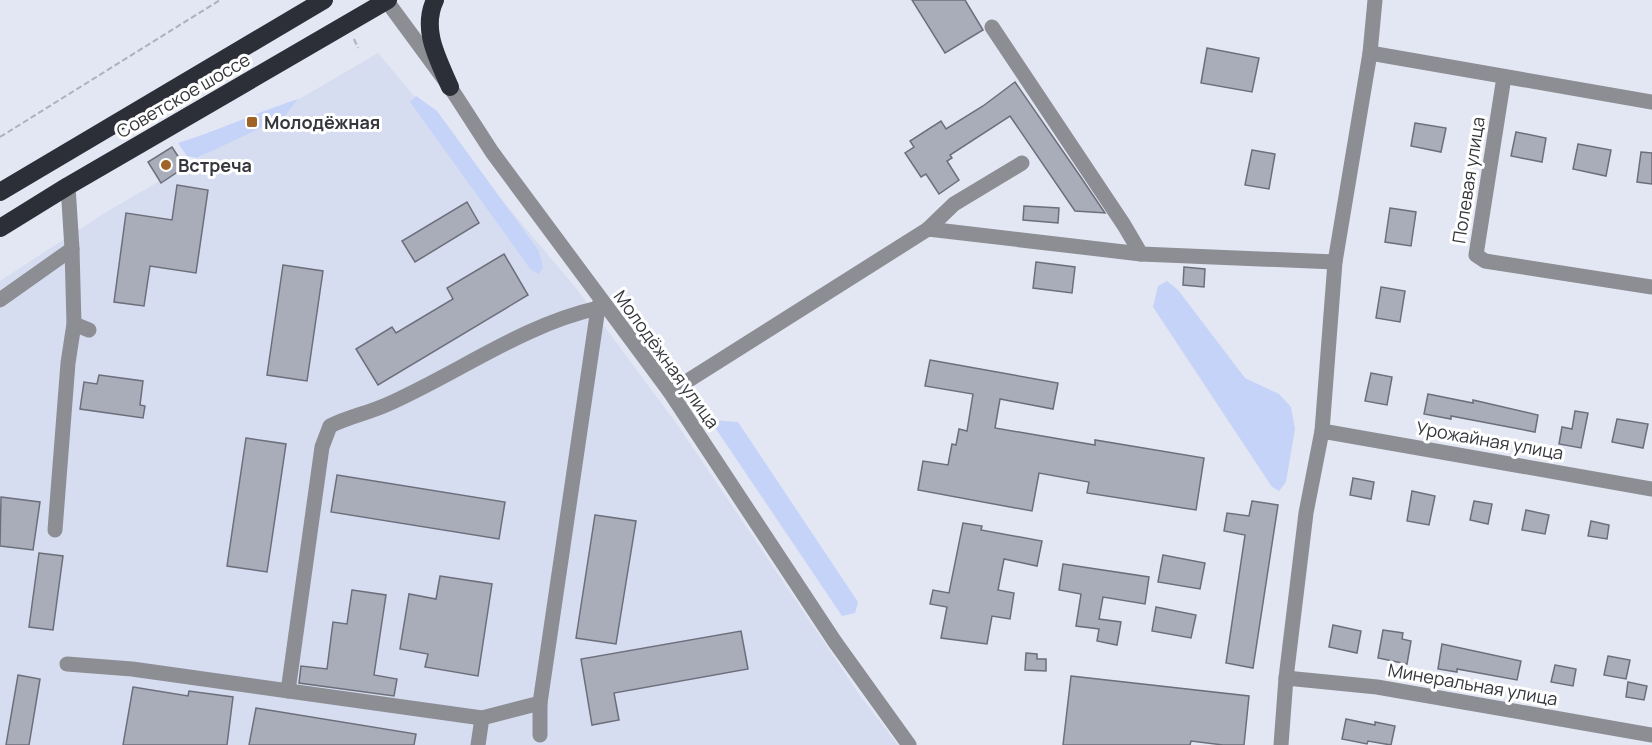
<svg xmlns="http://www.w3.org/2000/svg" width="1652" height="745" font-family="Manrope,sans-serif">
  <rect width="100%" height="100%" fill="#e2e7f3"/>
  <!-- built -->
  <path fill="#d6ddf1" d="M 378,53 L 576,288 L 679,427 L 861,697 L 898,745 L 0,745 L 0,281 L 103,214 Z"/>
  <!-- green -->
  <g fill="#c6d3f8">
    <path d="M 416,96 L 437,111 L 539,251 L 543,267 L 539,274 L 531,270 L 410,102 Z"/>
    <path d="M 298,99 L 284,117 L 197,158 L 187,156 L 178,143 C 219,130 258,112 298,99 Z"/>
    <path d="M 1167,281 L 1178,290 L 1245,378 L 1279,394 L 1291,407 L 1295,429 L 1286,482 L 1279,491 L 1272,487 L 1153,307 L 1158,286 Z"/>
    <path d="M 710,420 L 738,422 L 858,602 L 855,613 L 842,616 Z"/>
  </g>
  <!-- building -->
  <g fill="#a9adb9" stroke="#6c6f7b" stroke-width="1.5">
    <path d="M 912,0 L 965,0 L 983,30 L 945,53 Z"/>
    <path d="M 1207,48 L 1259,58 L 1252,92 L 1201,83 Z"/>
    <path d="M 1015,82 L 1080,176 L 1105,213 L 1075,211 L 1010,116 L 950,155 L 952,158 L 947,161 L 959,180 L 939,194 L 926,174 L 921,177 L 905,153 L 914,147 L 910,141 L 941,121 L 946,129 L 983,106 Z"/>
    <path d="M 1415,123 L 1446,128 L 1441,152 L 1411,146 Z"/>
    <path d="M 1516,132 L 1546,138 L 1542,162 L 1511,156 Z"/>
    <path d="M 1578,144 L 1611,150 L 1606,176 L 1573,169 Z"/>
    <path d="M 172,147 L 185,167 L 161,183 L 148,162 Z"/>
    <path d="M 1252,150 L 1275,154 L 1269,189 L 1245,185 Z"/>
    <path d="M 1641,152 L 1652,153 L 1652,184 L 1637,182 Z"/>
    <path d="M 177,185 L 208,190 L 196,273 L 150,266 L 144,306 L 114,302 L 126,213 L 172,220 Z"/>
    <path d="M 467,202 L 479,223 L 415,262 L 402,241 Z"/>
    <path d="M 1024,206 L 1059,208 L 1058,223 L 1023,220 Z"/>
    <path d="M 1390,208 L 1416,212 L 1411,246 L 1385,242 Z"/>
    <path d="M 504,254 L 528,295 L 378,385 L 356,349 L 392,327 L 396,333 L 453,299 L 447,288 Z"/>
    <path d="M 1036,262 L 1075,267 L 1072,293 L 1033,288 Z"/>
    <path d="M 283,265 L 323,271 L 307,381 L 267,375 Z"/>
    <path d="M 1184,267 L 1205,269 L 1204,287 L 1183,285 Z"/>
    <path d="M 1381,287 L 1405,291 L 1400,322 L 1376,318 Z"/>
    <path d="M 930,360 L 1058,383 L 1053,409 L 1000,399 L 995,428 L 1095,445 L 1095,440 L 1204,458 L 1196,510 L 1087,493 L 1089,482 L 1039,473 L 1032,511 L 918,490 L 923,461 L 948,465 L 952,444 L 956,445 L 959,429 L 967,431 L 973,394 L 925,386 Z"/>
    <path d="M 1371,373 L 1392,377 L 1387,405 L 1365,401 Z"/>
    <path d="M 99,375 L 143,381 L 140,405 L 145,406 L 143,418 L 80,409 L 84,382 L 97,384 Z"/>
    <path d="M 1428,394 L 1473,403 L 1473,400 L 1538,415 L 1535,432 L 1451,416 L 1451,419 L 1424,414 Z"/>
    <path d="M 1575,411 L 1588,413 L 1581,448 L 1559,444 L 1562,427 L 1572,429 Z"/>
    <path d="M 1617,419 L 1648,424 L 1643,448 L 1612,442 Z"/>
    <path d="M 246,438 L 286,444 L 267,572 L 227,566 Z"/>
    <path d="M 337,475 L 505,502 L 499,539 L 331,512 Z"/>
    <path d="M 1353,478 L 1374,482 L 1371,499 L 1350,495 Z"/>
    <path d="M 1412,491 L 1435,496 L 1429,525 L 1407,521 Z"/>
    <path d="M 1,497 L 40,502 L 33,550 L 0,546 Z"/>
    <path d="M 1252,501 L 1278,505 L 1253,668 L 1226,663 L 1245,535 L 1224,531 L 1227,513 L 1249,516 Z"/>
    <path d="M 1474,501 L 1492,504 L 1488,524 L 1470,520 Z"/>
    <path d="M 1526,510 L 1549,515 L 1545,534 L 1522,530 Z"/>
    <path d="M 595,515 L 636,521 L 616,644 L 576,638 Z"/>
    <path d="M 1591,521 L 1609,525 L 1607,539 L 1588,536 Z"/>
    <path d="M 963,523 L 982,526 L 981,530 L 1042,541 L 1037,566 L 1004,559 L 998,590 L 1014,593 L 1010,619 L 992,616 L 987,644 L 941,638 L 947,607 L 930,604 L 933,590 L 949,593 Z"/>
    <path d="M 39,553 L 63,556 L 53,630 L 29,627 Z"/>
    <path d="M 1163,555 L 1205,563 L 1200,589 L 1158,582 Z"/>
    <path d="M 1063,564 L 1149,577 L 1145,604 L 1103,597 L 1099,619 L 1121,622 L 1117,645 L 1097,641 L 1099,629 L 1076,626 L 1081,594 L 1059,590 Z"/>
    <path d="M 440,576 L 492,584 L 478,676 L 425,667 L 428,654 L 400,649 L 409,594 L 436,599 Z"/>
    <path d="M 352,590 L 386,595 L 374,675 L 397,679 L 394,696 L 299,683 L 301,666 L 327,669 L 333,622 L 347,624 Z"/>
    <path d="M 1156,607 L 1196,615 L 1191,638 L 1152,631 Z"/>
    <path d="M 1333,625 L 1361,631 L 1357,653 L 1329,647 Z"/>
    <path d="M 1383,630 L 1403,633 L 1402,639 L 1411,641 L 1407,664 L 1378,658 Z"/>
    <path d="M 741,631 L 748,669 L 614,693 L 619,720 L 592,725 L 581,659 Z"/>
    <path d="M 1442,644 L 1521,661 L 1517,680 L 1457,669 L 1457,672 L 1438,669 Z"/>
    <path d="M 1026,653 L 1037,654 L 1037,659 L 1046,659 L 1046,671 L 1025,670 Z"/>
    <path d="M 1608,656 L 1630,660 L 1626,679 L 1604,675 Z"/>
    <path d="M 1555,665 L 1576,669 L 1573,686 L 1551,682 Z"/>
    <path d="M 18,675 L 40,679 L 29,745 L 6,745 Z"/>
    <path d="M 1071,676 L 1249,696 L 1244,745 L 1223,745 L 1191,741 L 1190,745 L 1063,745 Z"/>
    <path d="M 1628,682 L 1647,686 L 1644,700 L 1626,697 Z"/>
    <path d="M 133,687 L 188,696 L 189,691 L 233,697 L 227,745 L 123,745 Z"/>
    <path d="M 256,708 L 416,734 L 414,745 L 249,745 Z"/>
    <path d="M 1346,719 L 1375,725 L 1375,722 L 1395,726 L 1391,745 L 1368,741 L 1367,744 L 1342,739 Z"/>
  </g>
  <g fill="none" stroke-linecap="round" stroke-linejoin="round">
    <!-- path -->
    <g stroke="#adb1bb" stroke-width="2" stroke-dasharray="6 3" stroke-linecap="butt">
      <path d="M 354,39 L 358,48"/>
      <path d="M 0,137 L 220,0"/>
    </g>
    <!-- minor -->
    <g stroke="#8c8e93" stroke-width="15">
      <path d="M 386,0 L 450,87 L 492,152 L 670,392 L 835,642 L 909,745"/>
      <path d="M 992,27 L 1124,225 L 1141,254"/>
      <path d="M 1370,53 L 1652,102"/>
      <path d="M 1504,77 L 1476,255 L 1485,261 L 1652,287"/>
      <path d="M 928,229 L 954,204 L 1022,163"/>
      <path d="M 0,300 L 72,249 L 68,186"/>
      <path d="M 74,324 L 89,330"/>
      <path d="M 670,392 L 928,229 L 1141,254 L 1335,262"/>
      <path d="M 1322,431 L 1652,489"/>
      <path d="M 55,530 L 68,363 L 74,324 L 72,249"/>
      <path d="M 67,664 L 132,669 L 482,718"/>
      <path d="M 1286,678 L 1377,687 L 1652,735"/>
      <path d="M 288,691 L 322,447 L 330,426 C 348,417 368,413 386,405 C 457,374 522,325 598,308"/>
      <path d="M 540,703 L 540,735"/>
      <path d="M 478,745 L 482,718 L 540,703 L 598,308 L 601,300"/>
      <path d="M 1281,745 L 1286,678 L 1306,513 L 1322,431 L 1335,262 L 1370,53 L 1375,0"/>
    </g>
    <!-- highway -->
    <g stroke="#2c2f38" stroke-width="18">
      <path d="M 435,0 C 421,30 438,59 450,87"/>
      <path d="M 0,192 L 324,0"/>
      <path d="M 0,228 L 68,186 L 388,0"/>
    </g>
  </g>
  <!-- markers -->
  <g fill="#a06327" stroke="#fff" stroke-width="2">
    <rect x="246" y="116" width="12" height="12" rx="3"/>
    <circle cx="166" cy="165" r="6"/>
  </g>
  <g text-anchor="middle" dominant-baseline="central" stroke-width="6" stroke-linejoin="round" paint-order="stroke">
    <!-- street labels -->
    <g font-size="18" fill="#35373c" stroke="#fff">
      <text transform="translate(183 95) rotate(-30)">Советское шоссе</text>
      <text transform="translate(1468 180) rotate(-81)">Полевая улица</text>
      <text transform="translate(667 359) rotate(54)">Молодёжная улица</text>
      <text transform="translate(1490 440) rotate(10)">Урожайная улица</text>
      <text transform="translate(1473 684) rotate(10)">Минеральная улица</text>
    </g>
    <!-- poi labels -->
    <g font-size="18" font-weight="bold" fill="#35373c" stroke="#fff" text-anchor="start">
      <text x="264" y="122">Молодёжная</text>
      <text x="178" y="165">Встреча</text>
    </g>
  </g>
</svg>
